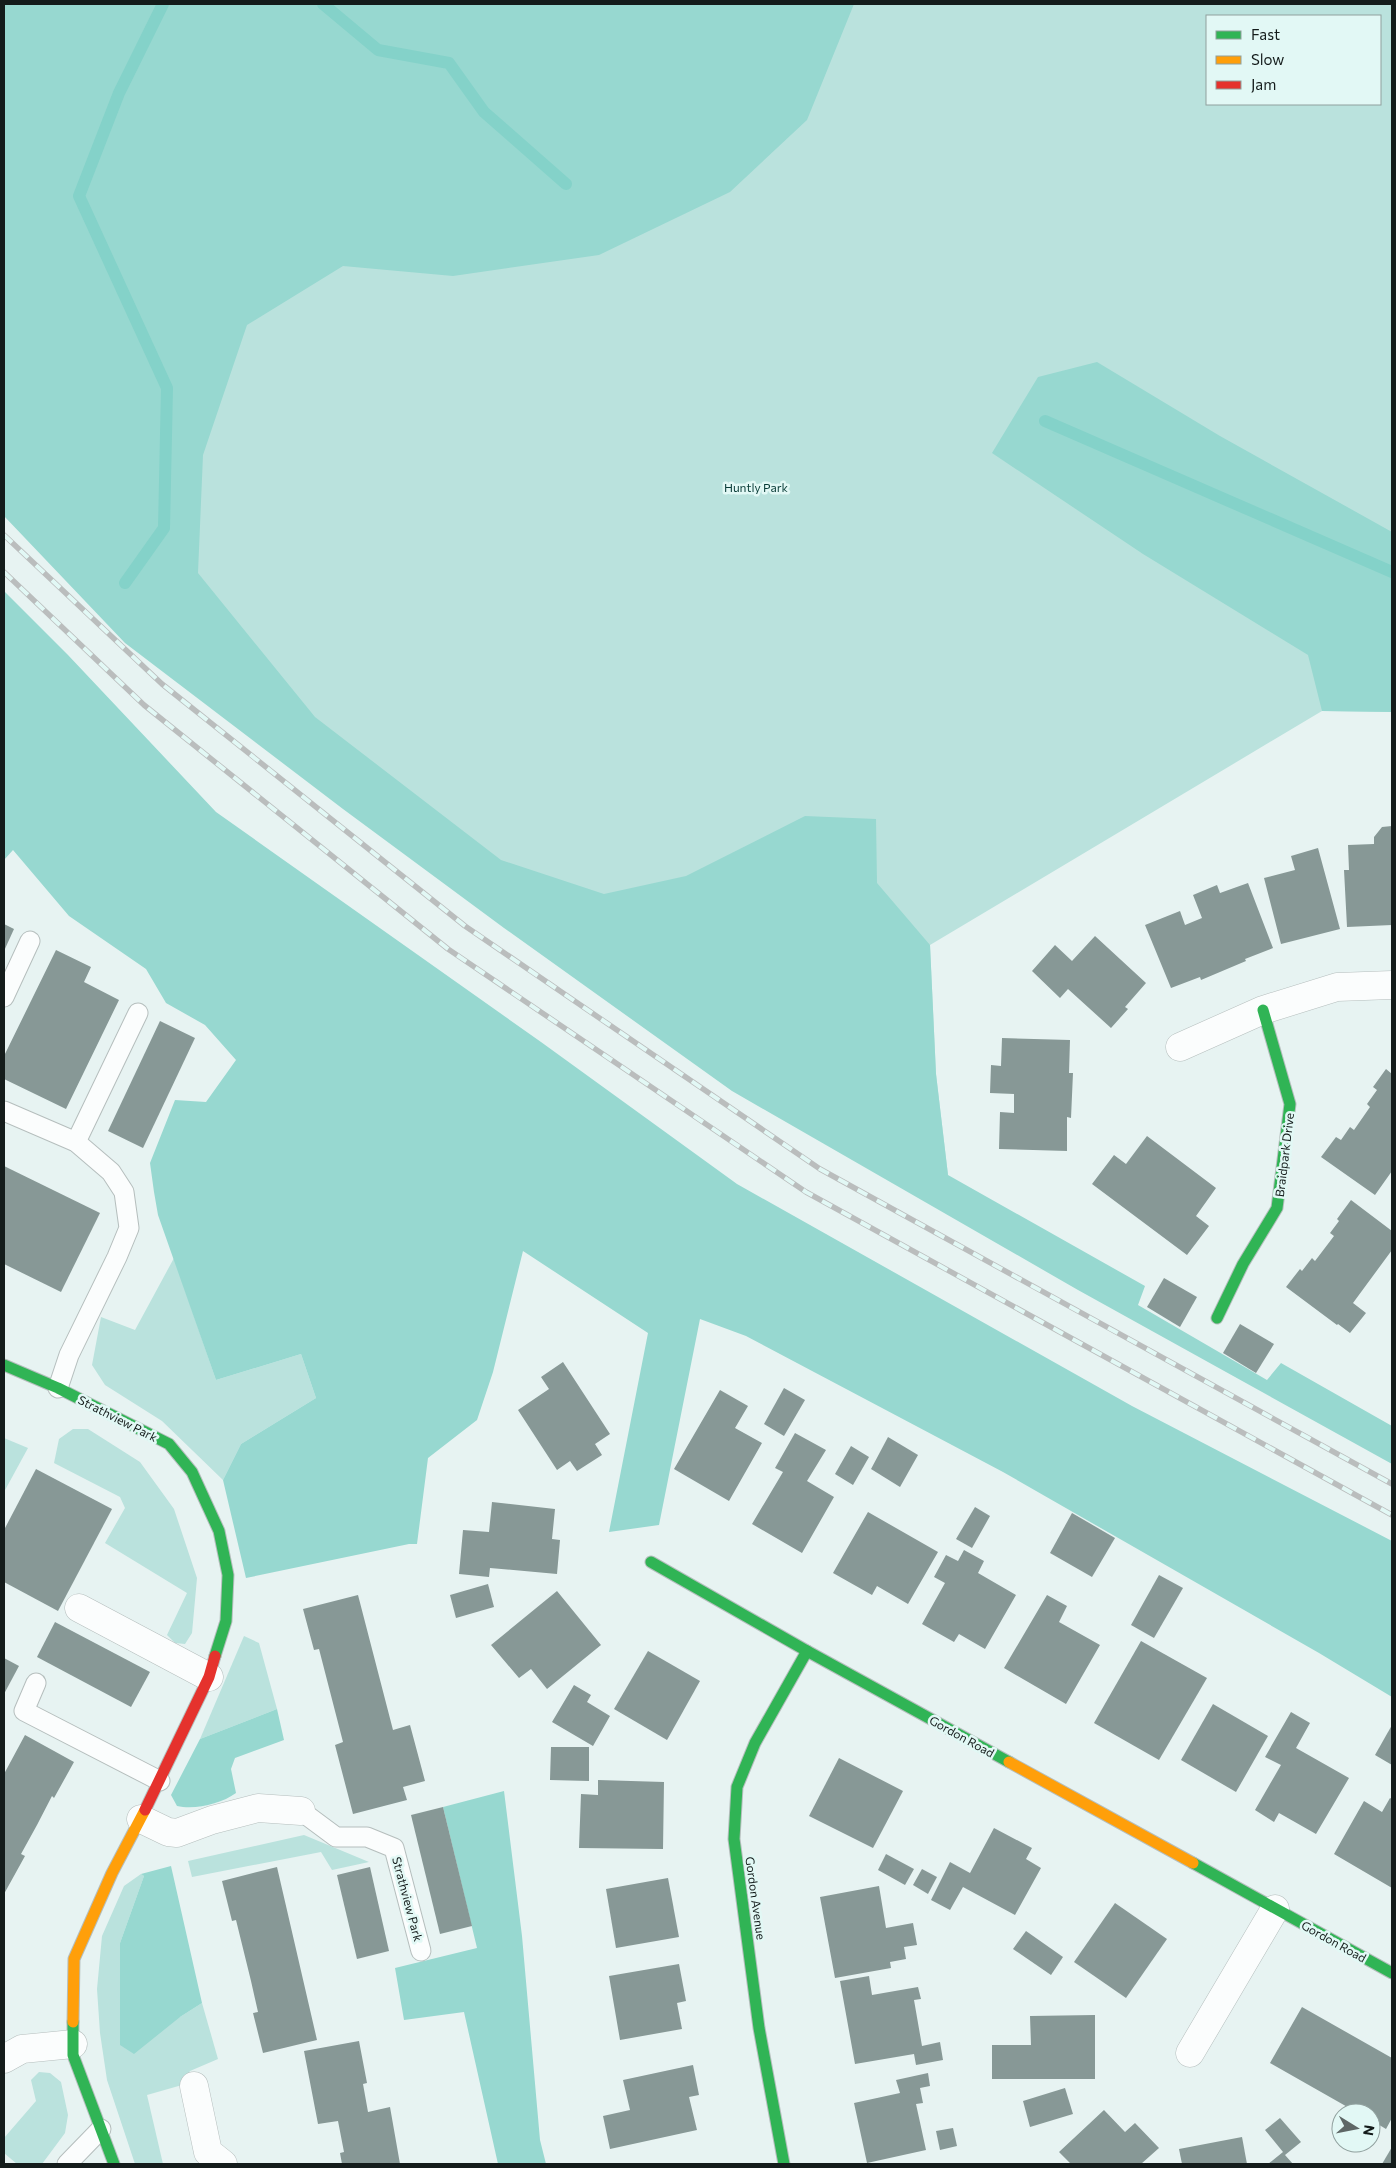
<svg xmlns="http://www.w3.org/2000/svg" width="1396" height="2168" font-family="Commissioner,sans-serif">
  <rect width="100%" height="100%" fill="#e7f3f2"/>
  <!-- green -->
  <g fill="#bae2dd" fill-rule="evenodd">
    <path d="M 4,4 L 1392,4 L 1392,712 L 1322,711 L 930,945 L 936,1074 L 948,1175 L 182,639 ZM 1207,16 L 1380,16 L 1380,104 L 1207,104 Z"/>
    <path d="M 174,1258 L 216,1380 L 301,1354 L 316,1398 L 241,1444 L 223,1480 L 162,1421 L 105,1385 L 92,1365 L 101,1317 L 135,1330 Z"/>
    <path d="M 73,1429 L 88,1429 L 140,1462 L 174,1509 L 197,1578 L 192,1633 L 185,1644 L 175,1643 L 167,1635 L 187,1593 L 105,1543 L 125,1508 L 120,1497 L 54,1463 L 59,1439 Z"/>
    <path d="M 4,1438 L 28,1448 L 4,1492 Z"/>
    <path d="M 244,1636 L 259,1643 L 277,1709 L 200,1739 Z"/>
    <path d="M 304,1835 L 369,1862 L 332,1870 L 321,1852 L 192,1877 L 188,1861 Z"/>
    <path d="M 141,1874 L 144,1876 L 120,1943 L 180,2017 L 202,2003 L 218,2059 L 190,2071 L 182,2085 L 147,2095 L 163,2164 L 135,2164 L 107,2080 L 100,2033 L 97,1989 L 102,1936 L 124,1886 Z"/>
    <path d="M 39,2072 L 50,2073 L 61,2082 L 68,2115 L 65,2133 L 42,2164 L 17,2164 L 4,2153 L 4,2138 L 36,2101 L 31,2080 Z"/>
  </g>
  <!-- forest -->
  <g fill="#97d8d0">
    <path d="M 4,4 L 854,4 L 807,120 L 730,192 L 599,255 L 453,276 L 343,266 L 247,325 L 203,455 L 198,573 L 315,717 L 501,860 L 604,894 L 686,876 L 805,816 L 876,819 L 877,883 L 930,945 L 936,1074 L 948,1175 L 1145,1286 L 1138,1305 L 1267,1380 L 1281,1363 L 1392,1426 L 1392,1464 L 1078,1290 L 732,1091 L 504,928 L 343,809 L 125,643 L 4,516 Z"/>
    <path d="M 1097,362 L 1220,436 L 1392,532 L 1392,712 L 1322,711 L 1308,655 L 1143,554 L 992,453 L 1038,377 Z"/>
    <path d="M 4,591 L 68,655 L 216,812 L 541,1042 L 737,1184 L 1132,1406 L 1392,1541 L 1392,1697 L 1319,1653 L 1003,1472 L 746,1336 L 700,1319 L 659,1525 L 609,1532 L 648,1333 L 523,1251 L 493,1372 L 477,1420 L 428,1458 L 417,1544 L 409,1544 L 246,1578 L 223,1480 L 241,1444 L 316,1398 L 301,1354 L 216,1380 L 158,1215 L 154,1192 L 150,1163 L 175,1100 L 206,1102 L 236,1060 L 205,1025 L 166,1003 L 146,969 L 69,916 L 13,850 L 4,860 Z"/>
    <path d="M 277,1709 L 284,1740 L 235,1758 L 231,1769 L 236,1793 C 221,1804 195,1810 177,1806 L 171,1795 L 200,1739 Z"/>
    <path d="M 504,1791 L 522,1936 L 540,2140 L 546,2164 L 498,2164 L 464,2012 L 404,2020 L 395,1968 L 477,1948 L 443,1807 Z"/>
    <path d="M 171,1866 L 202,2003 L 180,2017 L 134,2054 L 120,2045 L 120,1943 L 144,1876 L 141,1874 Z"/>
  </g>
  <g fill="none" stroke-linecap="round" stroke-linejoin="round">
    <!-- stream -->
    <g stroke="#84d2c9" stroke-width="12">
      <path d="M 323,4 L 378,50 L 449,63 L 484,112 L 566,184"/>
      <path d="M 1045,421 L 1392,572"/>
      <path d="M 125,583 L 164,528 L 167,388 L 79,196 L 119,93 L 163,4"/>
    </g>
  </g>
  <!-- building -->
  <g fill="#879896">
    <path d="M 1392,826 L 1392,925 L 1347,927 L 1344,870 L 1349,870 L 1348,845 L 1374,844 L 1374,837 L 1382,827 Z"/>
    <path d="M 1318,848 L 1340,929 L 1281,944 L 1264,878 L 1295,870 L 1291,856 Z"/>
    <path d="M 1248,883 L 1273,948 L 1245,959 L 1246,961 L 1201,980 L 1200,977 L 1171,988 L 1145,925 L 1180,911 L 1185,925 L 1202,918 L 1193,895 L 1217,885 L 1220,893 Z"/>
    <path d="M 4,924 L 14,929 L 4,951 Z"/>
    <path d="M 1095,936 L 1146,983 L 1125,1007 L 1128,1009 L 1111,1028 L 1068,989 L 1060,998 L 1032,971 L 1055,945 L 1072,961 Z"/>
    <path d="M 56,950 L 91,967 L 84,982 L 119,1000 L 66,1109 L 4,1079 L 4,1056 Z"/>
    <path d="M 160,1021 L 195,1038 L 143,1148 L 108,1131 Z"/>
    <path d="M 1002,1038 L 1070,1040 L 1069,1073 L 1073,1073 L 1071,1118 L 1067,1117 L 1067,1151 L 999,1149 L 1000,1112 L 1014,1113 L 1014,1094 L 990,1093 L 991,1065 L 1001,1066 Z"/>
    <path d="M 1386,1069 L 1392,1074 L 1392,1171 L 1375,1195 L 1321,1157 L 1336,1137 L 1341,1140 L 1350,1127 L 1354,1130 L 1370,1107 L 1367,1104 L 1377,1090 L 1373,1087 Z"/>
    <path d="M 1147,1136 L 1216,1188 L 1196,1216 L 1209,1226 L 1187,1255 L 1092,1184 L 1114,1155 L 1126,1164 Z"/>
    <path d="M 4,1166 L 100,1213 L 61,1292 L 4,1264 Z"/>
    <path d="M 1351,1200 L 1392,1231 L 1392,1250 L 1353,1303 L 1366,1313 L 1350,1333 L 1338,1324 L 1337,1325 L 1286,1287 L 1300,1269 L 1302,1271 L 1312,1258 L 1315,1261 L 1334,1236 L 1330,1233 L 1339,1221 L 1337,1219 Z"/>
    <path d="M 1164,1278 L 1197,1297 L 1180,1327 L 1147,1307 Z"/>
    <path d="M 1240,1324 L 1274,1344 L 1256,1373 L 1223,1353 Z"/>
    <path d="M 563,1362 L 610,1434 L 595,1444 L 602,1455 L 577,1471 L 570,1461 L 557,1470 L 518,1410 L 549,1389 L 541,1377 Z"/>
    <path d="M 784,1388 L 805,1400 L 784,1436 L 764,1424 Z"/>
    <path d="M 720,1390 L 748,1406 L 735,1428 L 762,1443 L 729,1501 L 674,1469 Z"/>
    <path d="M 795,1433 L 826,1450 L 807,1481 L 834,1497 L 802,1553 L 752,1524 L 783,1472 L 775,1468 Z"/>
    <path d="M 888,1437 L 918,1455 L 900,1487 L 871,1469 Z"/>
    <path d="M 851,1446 L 869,1457 L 853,1485 L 835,1474 Z"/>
    <path d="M 36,1469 L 112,1509 L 58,1611 L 4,1582 L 4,1530 Z"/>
    <path d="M 492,1502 L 555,1509 L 552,1539 L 560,1540 L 557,1574 L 490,1568 L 489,1577 L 459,1574 L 463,1530 L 489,1532 Z"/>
    <path d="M 975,1507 L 990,1516 L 972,1548 L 956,1539 Z"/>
    <path d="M 868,1512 L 938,1552 L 908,1604 L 877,1586 L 872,1595 L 833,1573 Z"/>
    <path d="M 1072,1513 L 1115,1538 L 1092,1577 L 1050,1553 Z"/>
    <path d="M 964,1550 L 984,1561 L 978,1573 L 1016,1595 L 985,1649 L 959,1634 L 954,1642 L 922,1624 L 945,1583 L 934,1577 L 946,1555 L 958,1561 Z"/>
    <path d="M 1159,1575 L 1183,1588 L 1154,1638 L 1131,1625 Z"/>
    <path d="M 488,1584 L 494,1607 L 456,1618 L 450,1595 Z"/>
    <path d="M 557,1591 L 601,1645 L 547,1689 L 531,1669 L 519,1678 L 491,1645 Z"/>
    <path d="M 358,1595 L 393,1730 L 410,1725 L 425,1781 L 403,1787 L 407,1800 L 353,1814 L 335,1745 L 343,1742 L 319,1649 L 314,1650 L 303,1609 Z"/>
    <path d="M 1047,1595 L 1067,1606 L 1059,1622 L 1100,1645 L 1066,1704 L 1004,1668 Z"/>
    <path d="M 55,1622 L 150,1672 L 131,1707 L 37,1657 Z"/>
    <path d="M 1141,1641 L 1207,1678 L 1159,1760 L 1094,1723 Z"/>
    <path d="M 648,1651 L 700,1681 L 667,1740 L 614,1709 Z"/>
    <path d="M 4,1658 L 19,1666 L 4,1694 Z"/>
    <path d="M 574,1685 L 591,1695 L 587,1702 L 610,1716 L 593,1746 L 552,1722 Z"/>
    <path d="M 1213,1704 L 1268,1736 L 1236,1792 L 1181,1760 Z"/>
    <path d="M 1291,1712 L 1310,1723 L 1296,1748 L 1349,1778 L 1316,1834 L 1279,1813 L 1274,1822 L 1255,1810 L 1281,1765 L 1265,1757 Z"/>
    <path d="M 1392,1725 L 1392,1765 L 1375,1755 Z"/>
    <path d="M 25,1735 L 74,1762 L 54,1798 L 52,1796 L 37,1825 L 21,1854 L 25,1856 L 4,1894 L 4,1774 Z"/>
    <path d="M 551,1747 L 589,1747 L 589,1781 L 550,1780 Z"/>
    <path d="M 839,1758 L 903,1791 L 873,1848 L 809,1816 Z"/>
    <path d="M 598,1780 L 664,1782 L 663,1849 L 579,1848 L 581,1794 L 598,1795 Z"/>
    <path d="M 1390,1798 L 1392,1799 L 1392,1888 L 1334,1854 L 1364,1801 L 1382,1812 Z"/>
    <path d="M 443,1807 L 472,1926 L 440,1934 L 411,1815 Z"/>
    <path d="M 994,1828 L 1032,1848 L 1026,1859 L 1041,1868 L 1015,1915 L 963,1887 L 950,1910 L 931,1900 L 950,1862 L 970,1873 Z"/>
    <path d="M 886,1854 L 914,1869 L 905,1885 L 878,1870 Z"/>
    <path d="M 277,1867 L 317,2040 L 263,2053 L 253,2013 L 258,2012 L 251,1981 L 236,1920 L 232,1921 L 222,1881 Z"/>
    <path d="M 370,1867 L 389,1951 L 357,1959 L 337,1875 Z"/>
    <path d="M 922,1869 L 937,1877 L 928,1894 L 913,1885 Z"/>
    <path d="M 668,1878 L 679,1937 L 616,1948 L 606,1889 Z"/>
    <path d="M 879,1886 L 886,1928 L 913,1923 L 917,1945 L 904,1947 L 906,1959 L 890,1962 L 891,1968 L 835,1978 L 820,1897 Z"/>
    <path d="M 1115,1903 L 1167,1939 L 1126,1998 L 1074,1962 Z"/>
    <path d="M 1026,1931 L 1063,1957 L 1051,1975 L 1013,1949 Z"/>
    <path d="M 679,1964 L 686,2001 L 677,2003 L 682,2029 L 620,2040 L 609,1976 Z"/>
    <path d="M 869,1976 L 872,1995 L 918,1987 L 921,1999 L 914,2000 L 922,2046 L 940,2042 L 943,2060 L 916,2065 L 914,2054 L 855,2064 L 840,1981 Z"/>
    <path d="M 1302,2007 L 1392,2058 L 1392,2118 L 1386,2129 L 1371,2120 L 1371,2113 L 1358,2113 L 1270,2063 Z"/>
    <path d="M 1095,2015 L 1095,2079 L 992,2079 L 992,2045 L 1031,2045 L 1030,2016 Z"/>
    <path d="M 359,2041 L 367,2083 L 363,2084 L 368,2112 L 390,2107 L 400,2164 L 342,2164 L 340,2153 L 344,2152 L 338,2121 L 318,2124 L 304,2051 Z"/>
    <path d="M 693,2065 L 699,2095 L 689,2097 L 697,2130 L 610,2149 L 603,2116 L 630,2110 L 623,2080 Z"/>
    <path d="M 928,2073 L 930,2086 L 920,2088 L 923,2103 L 916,2104 L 926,2150 L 867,2163 L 854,2103 L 900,2093 L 896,2080 Z"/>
    <path d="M 1065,2088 L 1073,2114 L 1030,2127 L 1023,2101 Z"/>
    <path d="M 1104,2110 L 1125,2132 L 1135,2123 L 1159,2148 L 1141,2164 L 1071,2164 L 1059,2152 Z"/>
    <path d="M 1280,2118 L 1301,2142 L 1285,2155 L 1293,2164 L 1268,2164 L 1283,2152 L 1265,2130 Z"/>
    <path d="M 953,2128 L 957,2146 L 940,2150 L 936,2131 Z"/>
    <path d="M 1242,2137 L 1247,2164 L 1182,2164 L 1179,2149 Z"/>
    <path d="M 1392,2147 L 1392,2164 L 1382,2164 Z"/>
  </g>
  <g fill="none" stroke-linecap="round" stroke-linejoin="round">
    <defs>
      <g id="lane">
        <path d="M 4,997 L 30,941"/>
        <path d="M 4,1111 L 76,1142 L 111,1172 L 124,1192 L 129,1228 L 117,1257 L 69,1355 L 58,1388"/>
        <path d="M 76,1142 L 138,1013"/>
        <path d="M 36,1683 L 24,1711 L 160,1781"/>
        <path d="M 301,1811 L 336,1837 L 367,1837 L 394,1848 L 421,1951"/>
        <path d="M 67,2164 L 101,2129"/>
      </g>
      <g id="street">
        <path d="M 1180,1047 L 1263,1010 L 1337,987 L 1392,985"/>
        <path d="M 79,1608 L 209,1677"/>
        <path d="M 141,1819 L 168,1832 L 177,1833 L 212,1820 L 258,1808 L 301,1811"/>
        <path d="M 1190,2053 L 1275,1909"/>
        <path d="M 4,2059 L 22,2049 L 73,2044"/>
        <path d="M 194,2086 L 208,2152 L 223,2164"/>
      </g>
      <g id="fast">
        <path d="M 1217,1318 L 1243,1264 L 1277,1208 L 1290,1104 L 1263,1010"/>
        <path d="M 4,1365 L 58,1388 L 169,1444 L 192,1472 L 219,1531 L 228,1575 L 226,1621 L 215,1656"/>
        <path d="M 651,1562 L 807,1651 L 1009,1762"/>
        <path d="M 1193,1863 L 1392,1973"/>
        <path d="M 73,2022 L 73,2055 L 114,2164"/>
        <path d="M 784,2164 L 759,2028 L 734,1839 L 737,1787 L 755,1743 L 807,1651"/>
      </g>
      <g id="slow">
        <path d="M 1009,1762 L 1193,1863"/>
        <path d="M 73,2022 L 74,1959 L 112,1873 L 145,1810"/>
      </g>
      <path id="jam" d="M 145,1810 L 209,1677 L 215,1656"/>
    </defs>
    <!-- lane casing -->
    <use href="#lane" stroke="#b5bebd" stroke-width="21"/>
    <!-- street casing -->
    <use href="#street" stroke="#b5bebd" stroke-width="29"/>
    <!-- fast casing -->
    <use href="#fast" stroke="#b5bebd" stroke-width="13"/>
    <!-- slow casing -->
    <use href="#slow" stroke="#b5bebd" stroke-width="13"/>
    <!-- jam casing -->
    <use href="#jam" stroke="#b5bebd" stroke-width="13"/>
    <!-- lane -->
    <use href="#lane" stroke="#fbfdfd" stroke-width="19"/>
    <!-- street -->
    <use href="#street" stroke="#fbfdfd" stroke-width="28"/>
    <!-- fast -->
    <use href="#fast" stroke="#30b455" stroke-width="11"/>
    <!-- slow -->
    <use href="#slow" stroke="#ff9f0a" stroke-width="11"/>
    <!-- jam -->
    <use href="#jam" stroke="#e5322d" stroke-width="11"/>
    <defs>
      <g id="rail">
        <path d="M 4,535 L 162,684 L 465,926 L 820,1169 L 1392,1484"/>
        <path d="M 4,572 L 144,705 L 448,949 L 806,1192 L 1392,1515"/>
      </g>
    </defs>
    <!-- rail casing -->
    <use href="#rail" stroke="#babdbd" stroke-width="5.5"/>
    <!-- rail -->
    <use href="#rail" stroke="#e2f8f5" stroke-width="4" stroke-dasharray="11" stroke-linecap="butt"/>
  </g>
  <g text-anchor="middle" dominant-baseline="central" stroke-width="5" stroke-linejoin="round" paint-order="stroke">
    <!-- park labels -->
    <g font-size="12" fill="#083b36" stroke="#e2f8f5">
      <text x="756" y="487">Huntly Park</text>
    </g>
    <!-- street labels -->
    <g font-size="12" fill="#141c1b" stroke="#e2f8f5">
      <text transform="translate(1284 1155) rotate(-83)">Braidpark Drive</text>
      <text transform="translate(118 1418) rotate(27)">Strathview Park</text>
      <text transform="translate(962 1736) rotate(29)">Gordon Road</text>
      <text transform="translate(756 1898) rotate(82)">Gordon Avenue</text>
      <text transform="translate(408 1899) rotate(75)">Strathview Park</text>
      <text transform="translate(1334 1941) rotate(29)">Gordon Road</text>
    </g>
  </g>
  <!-- border -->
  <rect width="1396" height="2168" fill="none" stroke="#141c1b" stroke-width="10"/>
  <!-- legend -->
  <rect x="1206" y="15" width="175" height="90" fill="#e2f8f5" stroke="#90a09e"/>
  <rect x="1216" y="31" width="25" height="8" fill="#30b455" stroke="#90a09e"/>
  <text x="1251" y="40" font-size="15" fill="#141c1b">Fast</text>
  <rect x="1216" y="56" width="25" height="8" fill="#ff9f0a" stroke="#90a09e"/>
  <text x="1251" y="65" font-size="15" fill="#141c1b">Slow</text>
  <rect x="1216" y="81" width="25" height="8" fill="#e5322d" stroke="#90a09e"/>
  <text x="1251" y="90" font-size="15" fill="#141c1b">Jam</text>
  <!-- north arrow -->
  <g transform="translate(1356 2128) rotate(100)"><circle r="24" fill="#e2f8f5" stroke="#90a09e"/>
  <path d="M0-4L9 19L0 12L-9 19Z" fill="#5e6766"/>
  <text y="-8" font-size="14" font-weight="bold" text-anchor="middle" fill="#141c1b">N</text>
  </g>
</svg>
